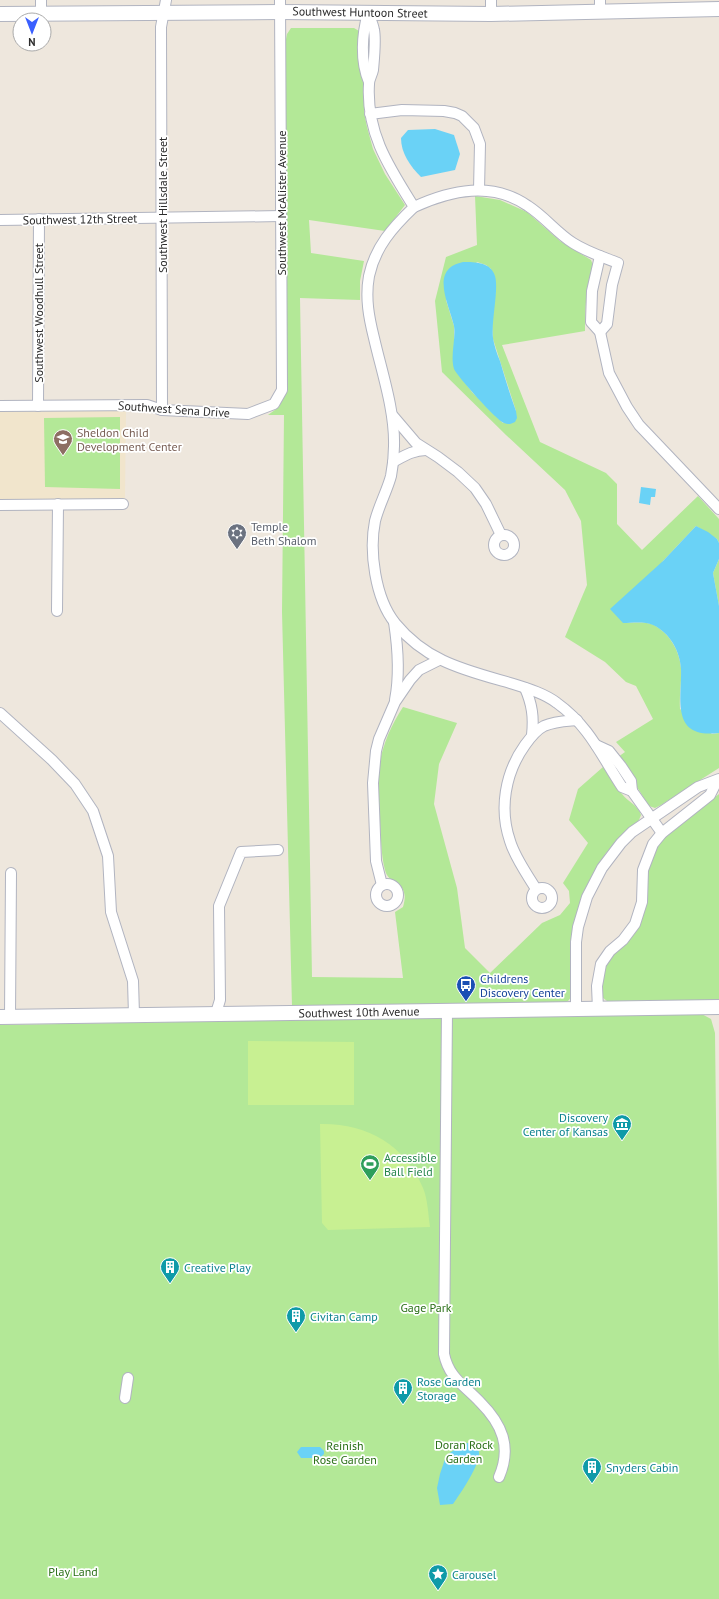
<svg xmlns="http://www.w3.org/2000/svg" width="719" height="1599" font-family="'PT Sans',sans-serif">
  <rect width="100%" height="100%" fill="#eee7dd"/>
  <!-- education -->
  <path fill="#f1e5cc" d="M 126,410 L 125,500 L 0,502 L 0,412 Z"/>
  <!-- green -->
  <g fill="#b3e897" fill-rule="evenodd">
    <path d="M 291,28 L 354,28 L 359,31 L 361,35 L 365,82 L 364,112 L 367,127 L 373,149 L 385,174 L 405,205 L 385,231 L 309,220 L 311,253 L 364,261 L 360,281 L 360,300 L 300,298 L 312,977 L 403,978 L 395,912 L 403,907 C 411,880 389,887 385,870 C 381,855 381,837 380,821 C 380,805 377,786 379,769 C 381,748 391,725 403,707 L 457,723 L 439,764 L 434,804 L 457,888 L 465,948 L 490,973 L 542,923 L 560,915 L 570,903 L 569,891 L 563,883 L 588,843 L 569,820 L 578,789 L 603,767 C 609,776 615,786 622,794 C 628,802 638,805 641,815 L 639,820 L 620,837 L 606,853 L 594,872 L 585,890 L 572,996 L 568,1001 L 562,1004 L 292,1006 L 282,612 L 284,415 L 268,415 L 279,407 L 285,392 L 285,44 L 287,34 Z"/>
    <path d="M 475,196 L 500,200 L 527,212 L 560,241 L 591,260 L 593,265 C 586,287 585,308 585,331 L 502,345 L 540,442 L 606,473 L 617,484 L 617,524 L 642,550 L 698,496 L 719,519 L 719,543 L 717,539 L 696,526 L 663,561 L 623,623 C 632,623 645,621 654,625 C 670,634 679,650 681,668 C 682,681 679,695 680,709 L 712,734 L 719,733 L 719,768 L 661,805 L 655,808 L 649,806 L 618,757 L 625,752 L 616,742 L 653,719 L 636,686 L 626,682 L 605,662 L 565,637 L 587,585 L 581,521 L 565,490 L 506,435 L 442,372 L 435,301 L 446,257 L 477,245 ZM 477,262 L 486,265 L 491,269 L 496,286 L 492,324 L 493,339 L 516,411 L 503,423 L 472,392 L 454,368 L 454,326 L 446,300 Z"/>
    <path d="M 120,417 L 120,489 L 45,487 L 44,418 Z"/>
    <path d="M 719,559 L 719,606 L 713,573 Z"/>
    <path d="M 719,794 L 719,1000 L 607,1001 L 602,997 L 601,974 L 609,959 L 632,937 L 638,927 L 647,874 L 654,853 L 660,843 L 668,835 Z"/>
    <path d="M 698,1012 L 711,1019 L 715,1033 L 719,1375 L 719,1599 L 0,1599 L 0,1025 L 298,1020 L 330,1017 Z"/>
  </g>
  <!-- pitch -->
  <g fill="#c8f092">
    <path d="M 248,1041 L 354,1042 L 354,1105 L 248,1105 Z"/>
    <path d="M 320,1124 C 366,1123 405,1144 423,1188 C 428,1200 428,1214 430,1227 L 328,1230 L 322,1223 Z"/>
  </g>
  <!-- water -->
  <g fill="#6ad2f6">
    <path d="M 435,129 L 454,135 L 460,154 L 455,170 L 421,177 C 410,166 401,153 401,138 L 408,130 Z"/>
    <path d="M 463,262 C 475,262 491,262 495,276 C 499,290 491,320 493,338 C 494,345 497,354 500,361 C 505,378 510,395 516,411 L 517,418 L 515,422 C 511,424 508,425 504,423 C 496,420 458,377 454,369 C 450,356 456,339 454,326 C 449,304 429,269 463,262 Z"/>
    <path d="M 641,487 L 656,489 L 655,497 L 651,497 L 650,505 L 639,503 Z"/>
    <path d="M 696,526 L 708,532 L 717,539 L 719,543 L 719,559 L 713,573 L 719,606 L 719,733 C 670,739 682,699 681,669 C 680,651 670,633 653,625 C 644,621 632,623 623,623 L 610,609 L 663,561 Z"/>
    <path d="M 474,1442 C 476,1445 479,1449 479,1453 C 480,1465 460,1494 453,1504 L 440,1505 L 437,1488 L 440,1474 L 446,1456 L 462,1444 Z"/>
    <path d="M 301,1447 L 320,1447 L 324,1451 L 324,1454 L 320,1458 L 301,1458 L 297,1452 Z"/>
  </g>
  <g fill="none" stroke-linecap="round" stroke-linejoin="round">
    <defs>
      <g id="minor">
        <path d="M 491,0 L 491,14"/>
        <path d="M 600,0 L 600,12"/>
        <path d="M 368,13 C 370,18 373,24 374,30 C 376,40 374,59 373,70 C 372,75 369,79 369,84 C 366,133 389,167 414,207 C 393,227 375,247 369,276 C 365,298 369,318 374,338 C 382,373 395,411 394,446 C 394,456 393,466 391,476 C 387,491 379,505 375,521 C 369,551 375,598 395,623 C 427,662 465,670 510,683 C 526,688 544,693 557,703 C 589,726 601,755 622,787 L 632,791 L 662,833"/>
        <path d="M 368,13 C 362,34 360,61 369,82"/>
        <path d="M 41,14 L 41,0"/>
        <path d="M 370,114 L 402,110 L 444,111 L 455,113 L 462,116 L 474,128 L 480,144 L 479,190"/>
        <path d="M 414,207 C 451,190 492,181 528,206 C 545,217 557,233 573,243 C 587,252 603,257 618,263 L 612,285 L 607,324 L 600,332"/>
        <path d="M 0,220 L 281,216"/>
        <path d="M 600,256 L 592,291 L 591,322 L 600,332 L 609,373 L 627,407 L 639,425 L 719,509"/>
        <path d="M 0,406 L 147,405 L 162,410 L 248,414 L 274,404 L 282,390 L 280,0"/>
        <path d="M 38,406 L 39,219"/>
        <path d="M 162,410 L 161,27 L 166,0"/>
        <path d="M 393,416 L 416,443 L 438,457 L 458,472 L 475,488 L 486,504 L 501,535"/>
        <path d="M 393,462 C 404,456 413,450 426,450"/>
        <path d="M 0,505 L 123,504"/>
        <circle cx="504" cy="545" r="10"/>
        <path d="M 57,611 L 58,504"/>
        <path d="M 394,622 C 398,648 400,674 395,700"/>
        <path d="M 525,688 C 532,704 534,717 532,735"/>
        <path d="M 0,713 L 52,760 L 75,784 L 93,811 L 108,856 L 111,912 L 133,981 L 134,1015"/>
        <path d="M 596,745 L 609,751 L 621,766 L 631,781 L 632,791"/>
        <circle cx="387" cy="895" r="11"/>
        <path d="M 382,885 L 376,861 L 373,783 L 376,751 L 379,739 L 395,702 L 410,680 L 419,670 L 439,660"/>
        <circle cx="542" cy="898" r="10"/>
        <path d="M 536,889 C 527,874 515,858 510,841 C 499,809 505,773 525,745 C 530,738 536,730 544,726 C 555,721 566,721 577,720"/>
        <path d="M 576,1009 L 576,942 L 578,927 L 587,897 L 602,868 L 621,843 L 632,832 L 698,787 L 719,779"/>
        <path d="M 598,1009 L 597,986 L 601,964 L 610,951 L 623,940 L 635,924 L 642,902 L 643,870 L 653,844 L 662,833 L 710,795 L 717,781"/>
        <path d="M 447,1010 L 444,1354 C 449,1378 464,1385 480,1402 C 502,1424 512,1447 499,1477"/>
        <path d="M 216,1013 L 220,1000 L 219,906 L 241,852 L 278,850"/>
        <path d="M 10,1017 L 11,873"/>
        <path d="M 125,1398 L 128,1378"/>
      </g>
      <g id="secondary">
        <path d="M 0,14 L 280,12 L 491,14 L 719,9"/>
        <path d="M 0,1017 L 719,1007"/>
      </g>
    </defs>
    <!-- minor casing -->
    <use href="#minor" stroke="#b1b4c0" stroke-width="12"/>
    <!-- secondary casing -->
    <use href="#secondary" stroke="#b1b4c0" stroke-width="16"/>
    <!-- minor -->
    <use href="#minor" stroke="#fff" stroke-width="10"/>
    <!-- secondary -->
    <use href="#secondary" stroke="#fff" stroke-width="14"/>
  </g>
  <!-- icons -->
  <defs>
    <symbol id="school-pin" viewBox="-11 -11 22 30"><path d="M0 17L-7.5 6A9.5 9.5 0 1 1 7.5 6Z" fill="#8d6e63" stroke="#fff"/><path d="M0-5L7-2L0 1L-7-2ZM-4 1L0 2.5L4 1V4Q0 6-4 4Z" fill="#fff"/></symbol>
    <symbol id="synagogue-pin" viewBox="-11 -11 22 30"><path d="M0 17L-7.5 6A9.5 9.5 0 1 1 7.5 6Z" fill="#6b7280" stroke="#fff"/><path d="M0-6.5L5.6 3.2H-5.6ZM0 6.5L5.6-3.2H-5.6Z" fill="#fff"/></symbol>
    <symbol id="bus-pin" viewBox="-11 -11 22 30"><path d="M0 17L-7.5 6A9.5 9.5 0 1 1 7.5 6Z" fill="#1a4fb4" stroke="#fff"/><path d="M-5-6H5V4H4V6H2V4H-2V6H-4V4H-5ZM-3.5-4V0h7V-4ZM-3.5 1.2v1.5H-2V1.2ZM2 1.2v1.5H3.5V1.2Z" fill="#fff"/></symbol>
    <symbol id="museum-pin" viewBox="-11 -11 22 30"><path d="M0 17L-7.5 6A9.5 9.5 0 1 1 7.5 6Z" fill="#0f9aa8" stroke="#fff"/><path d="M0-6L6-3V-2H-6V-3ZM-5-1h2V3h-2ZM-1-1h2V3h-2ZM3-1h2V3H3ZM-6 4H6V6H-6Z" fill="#fff"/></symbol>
    <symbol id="stadium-pin" viewBox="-11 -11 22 30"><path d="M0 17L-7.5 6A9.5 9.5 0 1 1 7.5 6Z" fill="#2e9e5b" stroke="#fff"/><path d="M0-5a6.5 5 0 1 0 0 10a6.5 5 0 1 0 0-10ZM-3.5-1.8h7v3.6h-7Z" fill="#fff"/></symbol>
    <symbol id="building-pin" viewBox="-11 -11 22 30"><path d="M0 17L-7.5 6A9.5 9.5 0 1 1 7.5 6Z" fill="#0f9aa8" stroke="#fff"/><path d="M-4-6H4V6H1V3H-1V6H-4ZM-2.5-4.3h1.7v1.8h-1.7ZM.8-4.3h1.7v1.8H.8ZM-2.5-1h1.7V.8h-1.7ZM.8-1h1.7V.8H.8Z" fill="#fff"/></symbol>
    <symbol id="sight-pin" viewBox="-11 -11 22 30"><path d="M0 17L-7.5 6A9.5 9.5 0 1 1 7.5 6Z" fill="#0f9aa8" stroke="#fff"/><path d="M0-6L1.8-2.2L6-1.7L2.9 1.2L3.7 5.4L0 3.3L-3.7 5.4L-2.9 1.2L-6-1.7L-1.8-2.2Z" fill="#fff"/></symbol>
  </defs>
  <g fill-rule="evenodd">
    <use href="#school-pin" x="52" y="428" width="22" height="30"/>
    <use href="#synagogue-pin" x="226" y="522" width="22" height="30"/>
    <use href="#bus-pin" x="455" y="974" width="22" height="30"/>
    <use href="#museum-pin" x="611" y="1113" width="22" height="30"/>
    <use href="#stadium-pin" x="359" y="1153" width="22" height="30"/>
    <use href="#building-pin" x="159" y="1256" width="22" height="30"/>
    <use href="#building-pin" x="285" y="1305" width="22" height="30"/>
    <use href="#building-pin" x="392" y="1377" width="22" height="30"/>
    <use href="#building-pin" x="581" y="1456" width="22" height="30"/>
    <use href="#sight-pin" x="427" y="1563" width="22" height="30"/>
  </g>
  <g text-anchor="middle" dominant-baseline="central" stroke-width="3.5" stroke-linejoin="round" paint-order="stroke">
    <!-- street labels -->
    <g font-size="12" fill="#2c2c2c" stroke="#fff">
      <text transform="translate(360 12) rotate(1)">Southwest Huntoon Street</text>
      <text transform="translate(281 203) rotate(-90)">Southwest McAlister Avenue</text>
      <text transform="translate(162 205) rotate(-90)">Southwest Hillsdale Street</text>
      <text transform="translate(80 219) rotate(-1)">Southwest 12th Street</text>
      <text transform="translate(38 313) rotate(-90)">Southwest Woodhull Street</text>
      <text transform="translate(174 409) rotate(4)">Southwest Sena Drive</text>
      <text transform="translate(359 1012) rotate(-1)">Southwest 10th Avenue</text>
    </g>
    <!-- education labels -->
    <g font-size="12" fill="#785e54" stroke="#fff" text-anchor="start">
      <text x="77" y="432">Sheldon Child<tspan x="77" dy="14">Development Center</tspan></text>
    </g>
    <!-- worship labels -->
    <g font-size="12" fill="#5b616d" stroke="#fff" text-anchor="start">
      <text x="251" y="526">Temple<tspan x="251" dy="14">Beth Shalom</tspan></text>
    </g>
    <!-- transit labels -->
    <g font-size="12" fill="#164399" stroke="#fff" text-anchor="start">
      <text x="480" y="978">Childrens<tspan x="480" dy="14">Discovery Center</tspan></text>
    </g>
    <!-- culture labels -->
    <g font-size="12" fill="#0d838f" stroke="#fff" text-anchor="start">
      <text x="608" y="1117" text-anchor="end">Discovery<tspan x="608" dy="14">Center of Kansas</tspan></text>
      <text x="184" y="1267">Creative Play</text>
      <text x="310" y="1316">Civitan Camp</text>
      <text x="417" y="1381">Rose Garden<tspan x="417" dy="14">Storage</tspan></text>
      <text x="606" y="1467">Snyders Cabin</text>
      <text x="452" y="1574">Carousel</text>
    </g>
    <!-- leisure labels -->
    <g font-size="12" fill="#27864d" stroke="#fff" text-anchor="start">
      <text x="384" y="1157">Accessible<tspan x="384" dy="14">Ball Field</tspan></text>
    </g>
    <!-- park labels -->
    <g font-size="12" fill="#296f16" stroke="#fff">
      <text x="426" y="1307">Gage Park</text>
      <text x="464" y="1444">Doran Rock<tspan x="464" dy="14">Garden</tspan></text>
      <text x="345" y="1445">Reinish<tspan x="345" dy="14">Rose Garden</tspan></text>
      <text x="73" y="1571">Play Land</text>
    </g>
  </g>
  <!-- north arrow -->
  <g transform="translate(32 32) rotate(180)"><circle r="19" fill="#ffffff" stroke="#ababab"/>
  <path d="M0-3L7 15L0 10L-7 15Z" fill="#3a5fff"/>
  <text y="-6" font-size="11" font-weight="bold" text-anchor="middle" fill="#2c2c2c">N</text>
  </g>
</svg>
